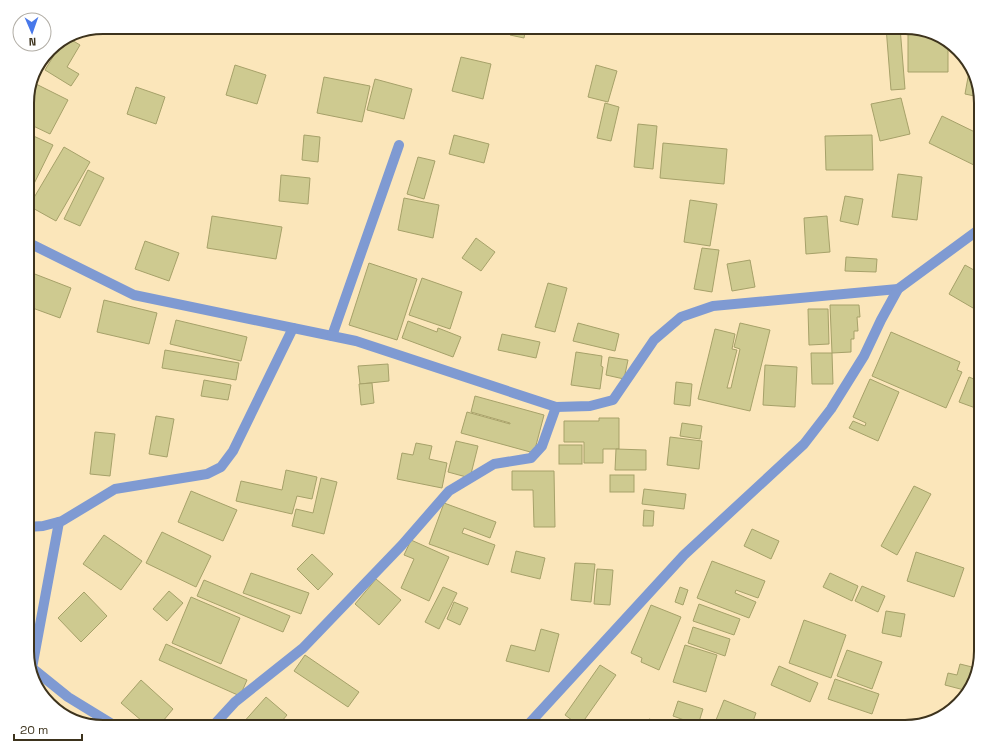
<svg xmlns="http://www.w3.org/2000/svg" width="1008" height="754" font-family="'Space Grotesk',sans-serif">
  <rect width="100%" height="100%" fill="#fbe6ba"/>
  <!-- building -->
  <g fill="#ceca90" stroke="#a6a169">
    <path d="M 512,27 L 526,27 L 524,38 L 510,35 Z"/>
    <path d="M 886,27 L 900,27 L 905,89 L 891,90 Z"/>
    <path d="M 908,28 L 948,42 L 948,72 L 908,72 Z"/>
    <path d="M 70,39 L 80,45 L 67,67 L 79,74 L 71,86 L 45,70 L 62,42 Z"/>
    <path d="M 461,57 L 491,64 L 483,99 L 452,91 Z"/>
    <path d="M 235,65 L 266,75 L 257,104 L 226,95 Z"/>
    <path d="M 596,65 L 617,71 L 608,102 L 588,97 Z"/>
    <path d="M 970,66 L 973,69 L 979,95 L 979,97 L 965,94 Z"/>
    <path d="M 324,77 L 370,86 L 362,122 L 317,113 Z"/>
    <path d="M 375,79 L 412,89 L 404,119 L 367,110 Z"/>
    <path d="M 36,84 L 68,100 L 50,134 L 27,123 L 27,101 Z"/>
    <path d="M 136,87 L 165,97 L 156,124 L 127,114 Z"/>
    <path d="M 901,98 L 910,134 L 880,141 L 871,104 Z"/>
    <path d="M 605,103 L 619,107 L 611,141 L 597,138 Z"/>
    <path d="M 942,116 L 981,135 L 981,166 L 980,168 L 929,143 Z"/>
    <path d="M 638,124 L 657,126 L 653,169 L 634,167 Z"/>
    <path d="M 27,133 L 53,145 L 27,198 Z"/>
    <path d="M 304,135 L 320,137 L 318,162 L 302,160 Z"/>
    <path d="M 454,135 L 489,144 L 484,163 L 449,154 Z"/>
    <path d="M 872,135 L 873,170 L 826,170 L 825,136 Z"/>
    <path d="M 663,143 L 727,149 L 724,184 L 660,178 Z"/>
    <path d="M 64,147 L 90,162 L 56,221 L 29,206 Z"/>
    <path d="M 418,157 L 435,161 L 424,199 L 407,194 Z"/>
    <path d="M 88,170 L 104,178 L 80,226 L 64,219 Z"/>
    <path d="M 898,174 L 922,177 L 917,220 L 892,217 Z"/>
    <path d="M 281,175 L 310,178 L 308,204 L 279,201 Z"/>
    <path d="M 845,196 L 863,199 L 858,225 L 840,221 Z"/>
    <path d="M 404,198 L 439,205 L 433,238 L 398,230 Z"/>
    <path d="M 690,200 L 717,204 L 710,246 L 684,242 Z"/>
    <path d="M 212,216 L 282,227 L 276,259 L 207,248 Z"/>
    <path d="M 827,216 L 830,252 L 806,254 L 804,218 Z"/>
    <path d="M 476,238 L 495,252 L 481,271 L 462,258 Z"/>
    <path d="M 145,241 L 179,253 L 169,281 L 135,269 Z"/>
    <path d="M 702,248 L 719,250 L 712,292 L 694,289 Z"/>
    <path d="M 846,257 L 877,259 L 876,272 L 845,271 Z"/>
    <path d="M 750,260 L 755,287 L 732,291 L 727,264 Z"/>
    <path d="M 369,263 L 417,279 L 397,340 L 349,325 Z"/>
    <path d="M 965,265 L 981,274 L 981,293 L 973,308 L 949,294 Z"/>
    <path d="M 27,271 L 71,288 L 60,318 L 27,306 Z"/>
    <path d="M 422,278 L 462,292 L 450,329 L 409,315 Z"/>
    <path d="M 548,283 L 567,288 L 555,332 L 535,327 Z"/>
    <path d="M 104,300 L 157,313 L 149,344 L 97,332 Z"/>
    <path d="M 830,305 L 859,305 L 860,317 L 857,317 L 858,331 L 854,331 L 854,339 L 851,339 L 851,352 L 832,353 Z"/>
    <path d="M 808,309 L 828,309 L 829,344 L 809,345 Z"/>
    <path d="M 176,320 L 247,337 L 241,361 L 170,344 Z"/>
    <path d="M 408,321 L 437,332 L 438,328 L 461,337 L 453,357 L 402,338 Z"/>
    <path d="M 578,323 L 619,334 L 615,351 L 573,341 Z"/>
    <path d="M 740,323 L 770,330 L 750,411 L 698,399 L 715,329 L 735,334 L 732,349 L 737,350 L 727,388 L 731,388 L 740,349 L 734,347 Z"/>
    <path d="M 891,332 L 960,362 L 957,370 L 962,372 L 946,408 L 872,376 Z"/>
    <path d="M 502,334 L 540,342 L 536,358 L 498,350 Z"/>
    <path d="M 165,350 L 239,363 L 236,380 L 162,368 Z"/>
    <path d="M 576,352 L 602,356 L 601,366 L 603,367 L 600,389 L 571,385 Z"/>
    <path d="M 811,353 L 832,353 L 833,384 L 812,384 Z"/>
    <path d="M 609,357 L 628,360 L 624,379 L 606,375 Z"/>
    <path d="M 388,364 L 389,381 L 360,384 L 358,366 Z"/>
    <path d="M 765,365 L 797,367 L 795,407 L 763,405 Z"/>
    <path d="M 969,377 L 981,382 L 981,410 L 959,402 Z"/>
    <path d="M 870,379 L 899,392 L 878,441 L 849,428 L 853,421 L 865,426 L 866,423 L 853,417 Z"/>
    <path d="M 204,380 L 231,385 L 228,400 L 201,396 Z"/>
    <path d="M 676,382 L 692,384 L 690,406 L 674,404 Z"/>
    <path d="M 372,383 L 374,403 L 361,405 L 359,384 Z"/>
    <path d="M 475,396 L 544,415 L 534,453 L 461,433 L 467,412 L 510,424 L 510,423 L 471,412 Z"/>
    <path d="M 156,416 L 174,419 L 167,457 L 149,454 Z"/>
    <path d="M 599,418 L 619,418 L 619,449 L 603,449 L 603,463 L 584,463 L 584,442 L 564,442 L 564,421 L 599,421 Z"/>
    <path d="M 682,423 L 702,426 L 700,439 L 680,436 Z"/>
    <path d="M 95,432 L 115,434 L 110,476 L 90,474 Z"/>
    <path d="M 670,437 L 702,441 L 699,469 L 667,465 Z"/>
    <path d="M 456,441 L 478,446 L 470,478 L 448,472 Z"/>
    <path d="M 416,443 L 432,446 L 429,459 L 447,463 L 442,488 L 397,479 L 402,453 L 413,455 Z"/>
    <rect x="559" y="445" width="23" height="19"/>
    <path d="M 616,449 L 646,450 L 646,470 L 615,470 Z"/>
    <path d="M 286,470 L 317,477 L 312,499 L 297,496 L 292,514 L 236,501 L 241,481 L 282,490 Z"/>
    <path d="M 512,471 L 554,471 L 555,527 L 534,527 L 533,490 L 512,490 Z"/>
    <rect x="610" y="475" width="24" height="17"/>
    <path d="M 321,478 L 337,482 L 324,534 L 292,526 L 296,509 L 313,513 Z"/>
    <path d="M 914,486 L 931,494 L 897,555 L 881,546 Z"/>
    <path d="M 644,489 L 686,494 L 684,509 L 642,504 Z"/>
    <path d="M 191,491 L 237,510 L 223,541 L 178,522 Z"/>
    <path d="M 444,503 L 496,522 L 490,538 L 464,528 L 462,533 L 495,545 L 488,565 L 429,544 Z"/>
    <path d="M 644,510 L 654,511 L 653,526 L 643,526 Z"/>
    <path d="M 981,518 L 981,538 L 974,535 Z"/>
    <path d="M 752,529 L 779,541 L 771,559 L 744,546 Z"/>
    <path d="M 162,532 L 211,556 L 196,587 L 146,563 Z"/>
    <path d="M 104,535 L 142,561 L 121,590 L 83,564 Z"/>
    <path d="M 411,540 L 449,557 L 429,601 L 401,588 L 414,559 L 404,555 Z"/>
    <path d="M 516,551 L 545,558 L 540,579 L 511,572 Z"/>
    <path d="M 916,552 L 964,568 L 954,597 L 907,581 Z"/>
    <path d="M 312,554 L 333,574 L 318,590 L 297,569 Z"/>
    <path d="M 712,561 L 765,581 L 758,598 L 736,590 L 735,593 L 756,602 L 749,618 L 697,598 Z"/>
    <path d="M 575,563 L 595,564 L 591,602 L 571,600 Z"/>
    <path d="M 597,569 L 613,570 L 610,605 L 594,604 Z"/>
    <path d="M 251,573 L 309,593 L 301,614 L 243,593 Z"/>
    <path d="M 830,573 L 858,586 L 852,601 L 823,587 Z"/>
    <path d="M 376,579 L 401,600 L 379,625 L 355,604 Z"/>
    <path d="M 204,580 L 290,616 L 283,632 L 197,596 Z"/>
    <path d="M 862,586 L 885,596 L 878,612 L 855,601 Z"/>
    <path d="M 443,587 L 457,593 L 439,629 L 425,622 Z"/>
    <path d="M 680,587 L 688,590 L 683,605 L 675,602 Z"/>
    <path d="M 169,591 L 183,603 L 167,621 L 153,609 Z"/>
    <path d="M 84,592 L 107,616 L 81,642 L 58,618 Z"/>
    <path d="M 191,597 L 240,618 L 221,664 L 172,643 Z"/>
    <path d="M 454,602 L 468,608 L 460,625 L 447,619 Z"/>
    <path d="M 699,604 L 740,619 L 734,635 L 693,621 Z"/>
    <path d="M 651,605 L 681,617 L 659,670 L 641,662 L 642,658 L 631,653 Z"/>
    <path d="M 886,611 L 905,614 L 901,637 L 882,633 Z"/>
    <path d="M 804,620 L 846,635 L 831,678 L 789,663 Z"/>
    <path d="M 693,627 L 730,639 L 725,656 L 688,643 Z"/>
    <path d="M 541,629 L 559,634 L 549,672 L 506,661 L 511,645 L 535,651 Z"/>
    <path d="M 166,644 L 247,680 L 240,696 L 159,660 Z"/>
    <path d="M 685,645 L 717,655 L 706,692 L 673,682 Z"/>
    <path d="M 847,650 L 882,662 L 872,689 L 837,676 Z"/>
    <path d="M 305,655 L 359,692 L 348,707 L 294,671 Z"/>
    <path d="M 960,664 L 976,668 L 968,691 L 945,685 L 948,673 L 957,675 Z"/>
    <path d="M 600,665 L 616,675 L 580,726 L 565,715 Z"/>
    <path d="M 779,666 L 818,683 L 810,702 L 771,685 Z"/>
    <path d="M 835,679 L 879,694 L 872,714 L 828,699 Z"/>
    <path d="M 141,680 L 173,709 L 158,727 L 149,727 L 121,703 Z"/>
    <path d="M 266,697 L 287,715 L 277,727 L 244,727 L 242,724 Z"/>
    <path d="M 724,700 L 756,713 L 751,727 L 719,727 L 714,725 Z"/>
    <path d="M 678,701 L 703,709 L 698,725 L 673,716 Z"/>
    <path d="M 649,719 L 675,727 L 647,727 Z"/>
  </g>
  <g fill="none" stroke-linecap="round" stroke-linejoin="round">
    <!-- street -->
    <g stroke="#7f9ad2" stroke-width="10">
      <path d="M 27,242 L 134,295 L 356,341 L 556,407 L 590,406 L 613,400 L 654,340 L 681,317 L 713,306 L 898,289"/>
      <path d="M 332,336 L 399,145"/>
      <path d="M 59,522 L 32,668 L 68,697 L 117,727"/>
      <path d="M 27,527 L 43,526 L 62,521 L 115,489 L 207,474 L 221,467 L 233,451 L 293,328"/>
      <path d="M 212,727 L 235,702 L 303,648 L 402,545 L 449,491 L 494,464 L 531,458 L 542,446 L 556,407"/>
      <path d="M 526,727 L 684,555 L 804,444 L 831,409 L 864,356 L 881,320 L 898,289 L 981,228"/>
    </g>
  </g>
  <!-- crop -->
  <path d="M0 0H1008V754H0ZM103 34H905A69 69 0 0 1 974 103V651A69 69 0 0 1 905 720H103A69 69 0 0 1 34 651V103A69 69 0 0 1 103 34Z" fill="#fff" fill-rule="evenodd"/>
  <path fill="none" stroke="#3d331d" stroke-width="2" d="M103 34H905A69 69 0 0 1 974 103V651A69 69 0 0 1 905 720H103A69 69 0 0 1 34 651V103A69 69 0 0 1 103 34Z"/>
  <!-- north arrow -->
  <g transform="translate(32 32) rotate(178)"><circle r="19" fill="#ffffff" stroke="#b1ada5"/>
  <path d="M0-3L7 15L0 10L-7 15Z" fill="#4878ea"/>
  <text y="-6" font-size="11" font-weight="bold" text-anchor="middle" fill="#3d331d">N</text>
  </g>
  <!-- scale -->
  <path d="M14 734v6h68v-6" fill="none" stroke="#3d331d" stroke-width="2"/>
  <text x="20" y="734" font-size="12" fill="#3d331d" stroke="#ffffff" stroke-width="3" paint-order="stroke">20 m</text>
</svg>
